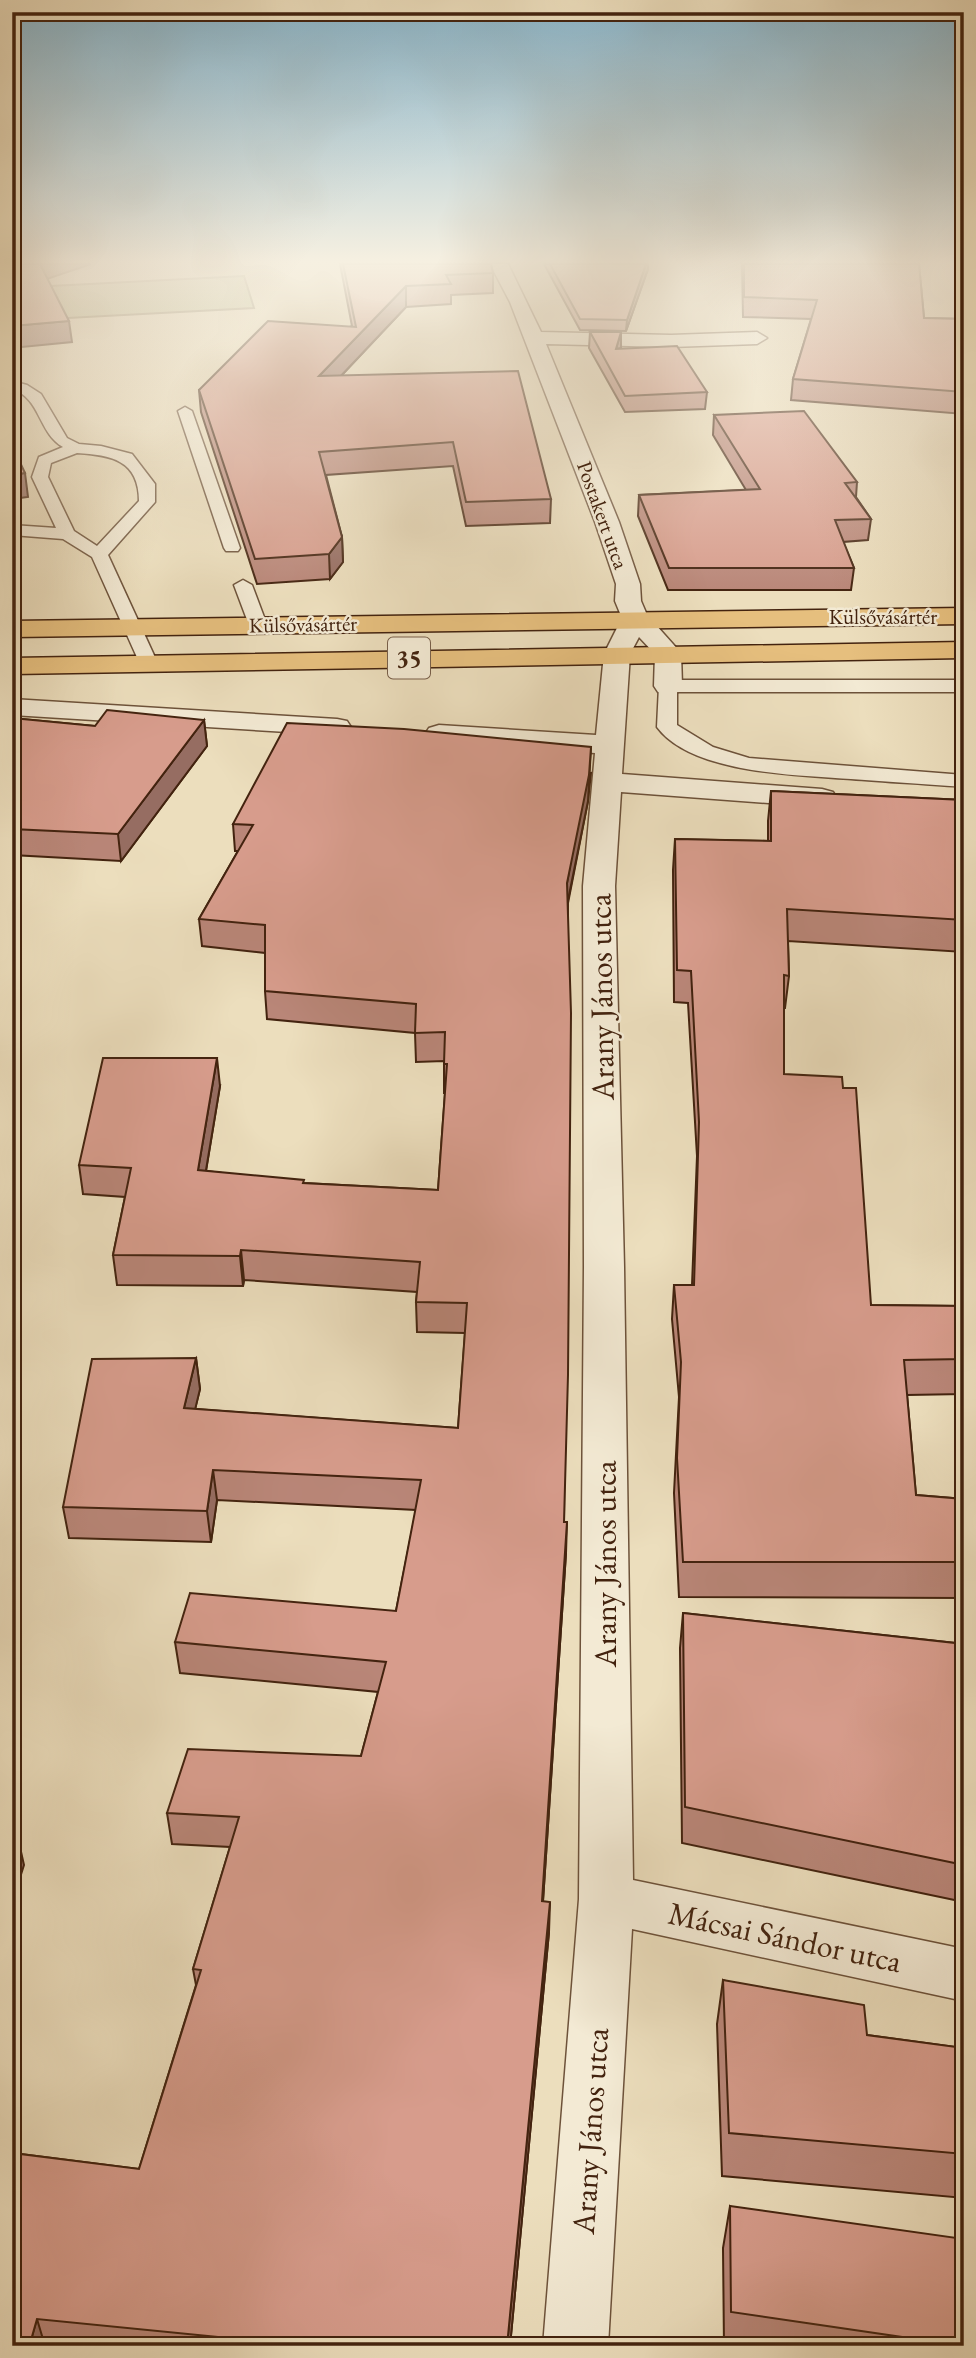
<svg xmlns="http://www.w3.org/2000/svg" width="976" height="2358" font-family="'EB Garamond',serif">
  <rect width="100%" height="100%" fill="#ecdebd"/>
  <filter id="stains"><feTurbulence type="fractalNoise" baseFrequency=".00286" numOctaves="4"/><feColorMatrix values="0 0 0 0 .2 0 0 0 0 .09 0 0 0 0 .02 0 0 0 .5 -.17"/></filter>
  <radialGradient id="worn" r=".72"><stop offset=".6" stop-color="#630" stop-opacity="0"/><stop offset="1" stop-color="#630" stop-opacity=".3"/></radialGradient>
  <!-- green -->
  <path fill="#bcc08e" stroke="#80724e" stroke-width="2" d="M 244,276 L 254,308 L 12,321 L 12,288 Z"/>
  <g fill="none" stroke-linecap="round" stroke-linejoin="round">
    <defs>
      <g id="service">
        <path d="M 12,381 L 27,385 L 41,394 L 67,438 L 79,444 L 101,446 L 132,454 L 155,484 L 155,502 L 108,555 L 158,664 L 155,668 L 143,668 L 140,664 L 92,557 L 63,539 L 12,535 L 12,525 L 56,528 L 32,477 L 39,457 L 63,447 C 38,433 41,398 12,389 ZM 77,453 C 111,455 139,460 139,501 L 97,546 L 74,531 L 48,477 L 51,463 Z"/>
        <path d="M 185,407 L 192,411 L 240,548 L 238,551 L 226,551 L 224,548 L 178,411 Z"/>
        <path d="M 243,580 L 252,585 L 267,625 L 264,629 L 252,629 L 249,625 L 234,585 Z"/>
        <path d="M 668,680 L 964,680 L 964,692 L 677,692 L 677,725 L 713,747 L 749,758 L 964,775 L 964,787 C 926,784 888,782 851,779 C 798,775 692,774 657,727 L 659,686 Z"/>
      </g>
      <g id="minor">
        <path d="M 490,264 L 508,264 L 541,332 L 671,335 L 757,332 L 767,338 L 757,344 L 671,347 L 546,344 L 619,522 L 640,584 L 641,601 L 647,615 L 681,653 L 682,686 L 678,692 L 668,694 L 658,692 L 654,686 L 655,654 L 639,637 L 630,654 L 622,774 L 822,789 L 833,792 L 837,798 L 833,804 L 822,807 L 621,792 L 615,886 L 624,1267 L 633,1880 L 964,1949 L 964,2001 L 632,1929 L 608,2346 L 543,2346 L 579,1899 L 584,1267 L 583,886 L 595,753 L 439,743 L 429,740 L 425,734 L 429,728 L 439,725 L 596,735 L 604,654 L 622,618 L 615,601 L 616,584 L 595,522 L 510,302 Z"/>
        <path d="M 12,699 L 337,719 L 347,721 L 351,727 L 347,733 L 337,735 L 12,715 Z"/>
      </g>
      <g id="primary">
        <path d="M 964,608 L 964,624 L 12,637 L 12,621 Z"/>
        <path d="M 964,642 L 964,658 L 12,674 L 12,658 Z"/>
      </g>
    </defs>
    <!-- service casing -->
    <use href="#service" stroke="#6d523a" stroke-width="3"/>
    <!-- minor casing -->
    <use href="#minor" stroke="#6d523a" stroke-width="3"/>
    <!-- primary casing -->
    <use href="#primary" stroke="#43230f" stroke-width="3"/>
    <!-- service -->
    <use href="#service" fill="#f3ead4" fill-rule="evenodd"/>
    <!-- minor -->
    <use href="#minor" fill="#f3ead4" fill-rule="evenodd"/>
    <!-- primary -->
    <use href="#primary" fill="#e6bf7e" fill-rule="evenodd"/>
  </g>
  <!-- wall -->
  <g fill="#b98678" stroke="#43230f" stroke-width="2">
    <path d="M 340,264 L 491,264 L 493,273 L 493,293 L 451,295 L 451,304 L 406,307 L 341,376 L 551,499 L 550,523 L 466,526 L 453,466 L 326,475 L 342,537 L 343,562 L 330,579 L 257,584 L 201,412 L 199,390 L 352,326 Z"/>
    <path d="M 544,264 L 648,264 L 648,269 L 626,331 L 580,330 Z"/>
    <path d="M 742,264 L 919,264 L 924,318 L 964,319 L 964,414 L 791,400 L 793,379 L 811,319 L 743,317 Z"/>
    <path d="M 590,332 L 621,349 L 707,392 L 705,409 L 625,412 L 589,348 Z"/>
    <path d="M 714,415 L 857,482 L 856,497 L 871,519 L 868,540 L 843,542 L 854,568 L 851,590 L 668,590 L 638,516 L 639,495 L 746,490 L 713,435 Z"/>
    <path d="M 12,718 L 95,726 L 204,720 L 207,746 L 121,861 L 12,855 Z"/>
    <path d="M 591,773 L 588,801 L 568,903 L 564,1522 L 566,1553 L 543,1901 L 549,1932 L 510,2346 L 12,2346 L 12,2153 L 139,2169 L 196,1985 L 193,1969 L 230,1847 L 172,1844 L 167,1813 L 361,1756 L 378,1692 L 180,1673 L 175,1642 L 396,1611 L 416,1510 L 217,1500 L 211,1542 L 69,1538 L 63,1507 L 196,1358 L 200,1389 L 195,1409 L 458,1428 L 465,1333 L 417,1332 L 416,1302 L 417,1292 L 244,1280 L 243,1286 L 117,1285 L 113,1255 L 125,1197 L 83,1194 L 79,1165 L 220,1086 L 206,1171 L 304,1183 L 438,1190 L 445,1093 L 444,1093 L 444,1061 L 416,1062 L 415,1033 L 267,1019 L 265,991 L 265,953 L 202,946 L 199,919 L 238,851 L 235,851 L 233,824 Z"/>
    <path d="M 771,791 L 964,800 L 964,952 L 788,941 L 789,976 L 785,1008 L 784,1008 L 784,1074 L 871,1305 L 964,1306 L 964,1394 L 907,1395 L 916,1495 L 964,1499 L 964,1598 L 679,1597 L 674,1493 L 679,1397 L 672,1319 L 674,1285 L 692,1285 L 697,1156 L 688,1003 L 674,1002 L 673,870 L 675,839 L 768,841 L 768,821 Z"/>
    <path d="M 683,1613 L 964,1644 L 964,1902 L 682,1843 L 680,1648 Z"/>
    <path d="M 723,1980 L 867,2035 L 964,2048 L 964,2198 L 722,2176 L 717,2024 Z"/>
    <path d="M 730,2206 L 964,2346 L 724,2346 L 723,2248 Z"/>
  </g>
  <!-- shaded-wall -->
  <g fill="#966d62" stroke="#43230f" stroke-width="2">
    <path d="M 39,264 L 91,264 L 41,281 Z"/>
    <path d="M 646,264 L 648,264 L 648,269 L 626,331 L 627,320 Z"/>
    <path d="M 406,286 L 406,307 L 320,398 L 319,376 Z"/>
    <path d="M 69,321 L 72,342 L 12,348 L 12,326 Z"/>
    <path d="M 621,332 L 621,348 L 616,349 Z"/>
    <path d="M 25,473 L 28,497 L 12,499 L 12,475 Z"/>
    <path d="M 342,537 L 343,562 L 330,579 L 329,554 Z"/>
    <path d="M 204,720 L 207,746 L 121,861 L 118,834 Z"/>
    <path d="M 591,747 L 588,801 L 566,910 L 567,883 Z"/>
    <path d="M 217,1058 L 220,1086 L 201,1200 L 198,1170 Z"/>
    <path d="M 241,1250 L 244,1280 L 243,1286 L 240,1256 Z"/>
    <path d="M 196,1358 L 200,1389 L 188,1439 L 184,1408 Z"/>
    <path d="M 213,1470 L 217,1500 L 211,1542 L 207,1511 Z"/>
    <path d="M 567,1522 L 566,1553 L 541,1931 L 542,1901 Z"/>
    <path d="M 17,1834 L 24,1865 L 12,1903 L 12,1848 Z"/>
    <path d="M 550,1902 L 549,1932 L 510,2346 L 507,2346 Z"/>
    <path d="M 37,2319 L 45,2346 L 33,2346 L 31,2340 Z"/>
  </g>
  <!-- building -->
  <g fill="#d79c8c" stroke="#43230f" stroke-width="2">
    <path d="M 12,264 L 40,264 L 69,321 L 12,326 Z"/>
    <path d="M 343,264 L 491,264 L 493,273 L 446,275 L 451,284 L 406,286 L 319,376 L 518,371 L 551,499 L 466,502 L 453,442 L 319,452 L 342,537 L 329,554 L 255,559 L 199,390 L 268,321 L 356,327 Z"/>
    <path d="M 550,264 L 646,264 L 627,320 L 580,319 Z"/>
    <path d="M 744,264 L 919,264 L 924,318 L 964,319 L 964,392 L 793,379 L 817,300 L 744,297 Z"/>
    <path d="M 590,332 L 621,332 L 616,349 L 677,346 L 707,392 L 625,396 Z"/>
    <path d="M 804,411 L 857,482 L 845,483 L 871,519 L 835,520 L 854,568 L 669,568 L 639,495 L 760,489 L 714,415 Z"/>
    <path d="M 12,445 L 25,473 L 12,475 Z"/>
    <path d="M 107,710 L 204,720 L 118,834 L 12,829 L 12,718 L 95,726 Z"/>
    <path d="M 287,723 L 404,729 L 591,747 L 589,775 L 567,883 L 571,1013 L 568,1375 L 564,1522 L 567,1522 L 542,1901 L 550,1902 L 507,2346 L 310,2346 L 37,2319 L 31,2340 L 12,2337 L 12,2153 L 139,2169 L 201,1970 L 193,1969 L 239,1817 L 167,1813 L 188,1749 L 361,1756 L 386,1662 L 175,1642 L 190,1593 L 396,1611 L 421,1480 L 213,1470 L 207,1511 L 63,1507 L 92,1359 L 196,1358 L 184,1408 L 458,1428 L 467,1303 L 416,1302 L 420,1262 L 241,1250 L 240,1256 L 113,1255 L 131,1168 L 79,1165 L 103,1058 L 217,1058 L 198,1170 L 304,1180 L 303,1183 L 438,1190 L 447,1064 L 444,1064 L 445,1032 L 415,1033 L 416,1004 L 265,991 L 265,925 L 199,919 L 253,825 L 233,824 Z"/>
    <path d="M 771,791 L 964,800 L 964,920 L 787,909 L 789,976 L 784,975 L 784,1074 L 842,1077 L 843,1088 L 856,1088 L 871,1305 L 964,1306 L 964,1359 L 904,1360 L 916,1495 L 964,1499 L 964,1562 L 683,1562 L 677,1458 L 681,1362 L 674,1285 L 694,1285 L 699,1122 L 691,971 L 677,970 L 675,839 L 771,841 Z"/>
    <path d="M 683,1613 L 964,1644 L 964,1865 L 685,1807 Z"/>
    <path d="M 12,1834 L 17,1834 L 12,1848 Z"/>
    <path d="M 723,1980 L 864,2005 L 867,2035 L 964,2048 L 964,2154 L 729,2133 Z"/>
    <path d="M 730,2206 L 964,2239 L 964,2346 L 731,2312 Z"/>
  </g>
  <!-- sky -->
  <linearGradient id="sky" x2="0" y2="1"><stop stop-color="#89b8d0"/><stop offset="0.44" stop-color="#f6f0e1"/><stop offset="1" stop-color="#f6f0e1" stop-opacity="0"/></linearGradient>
  <rect width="976" height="594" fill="url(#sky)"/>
  <g text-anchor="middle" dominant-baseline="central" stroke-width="5" stroke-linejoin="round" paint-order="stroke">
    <!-- far-street labels -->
    <g font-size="21" fill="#43230f" stroke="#f3ead4">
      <text transform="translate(603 515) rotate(70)">Postakert utca</text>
      <text x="883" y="616">Külsővásártér</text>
      <text transform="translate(303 624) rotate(-1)">Külsővásártér</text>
    </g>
    <!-- shield labels -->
    <rect fill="#f3ead4" stroke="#785f4a" stroke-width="2" x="388" y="637.5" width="42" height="41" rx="5"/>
    <g font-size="24" font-weight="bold" fill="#43230f">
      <text x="409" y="658">35</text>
    </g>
    <!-- near-street labels -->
    <g font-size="32" fill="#43230f" stroke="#f3ead4">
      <text transform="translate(601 997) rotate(-91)">Arany János utca</text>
      <text transform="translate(605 1564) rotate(-90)">Arany János utca</text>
      <text transform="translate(785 1937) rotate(12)">Mácsai Sándor utca</text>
      <text transform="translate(590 2131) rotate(-86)">Arany János utca</text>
    </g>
  </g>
  <!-- margin -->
  <rect width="976" height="2358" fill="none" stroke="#ecdebd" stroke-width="42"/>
  <rect x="14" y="14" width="948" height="2330" fill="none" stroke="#43230f" stroke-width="3.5"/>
  <rect x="21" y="21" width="934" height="2316" fill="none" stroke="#43230f" stroke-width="2"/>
  <rect width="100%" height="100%" filter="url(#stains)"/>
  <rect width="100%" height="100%" fill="url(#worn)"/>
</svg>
